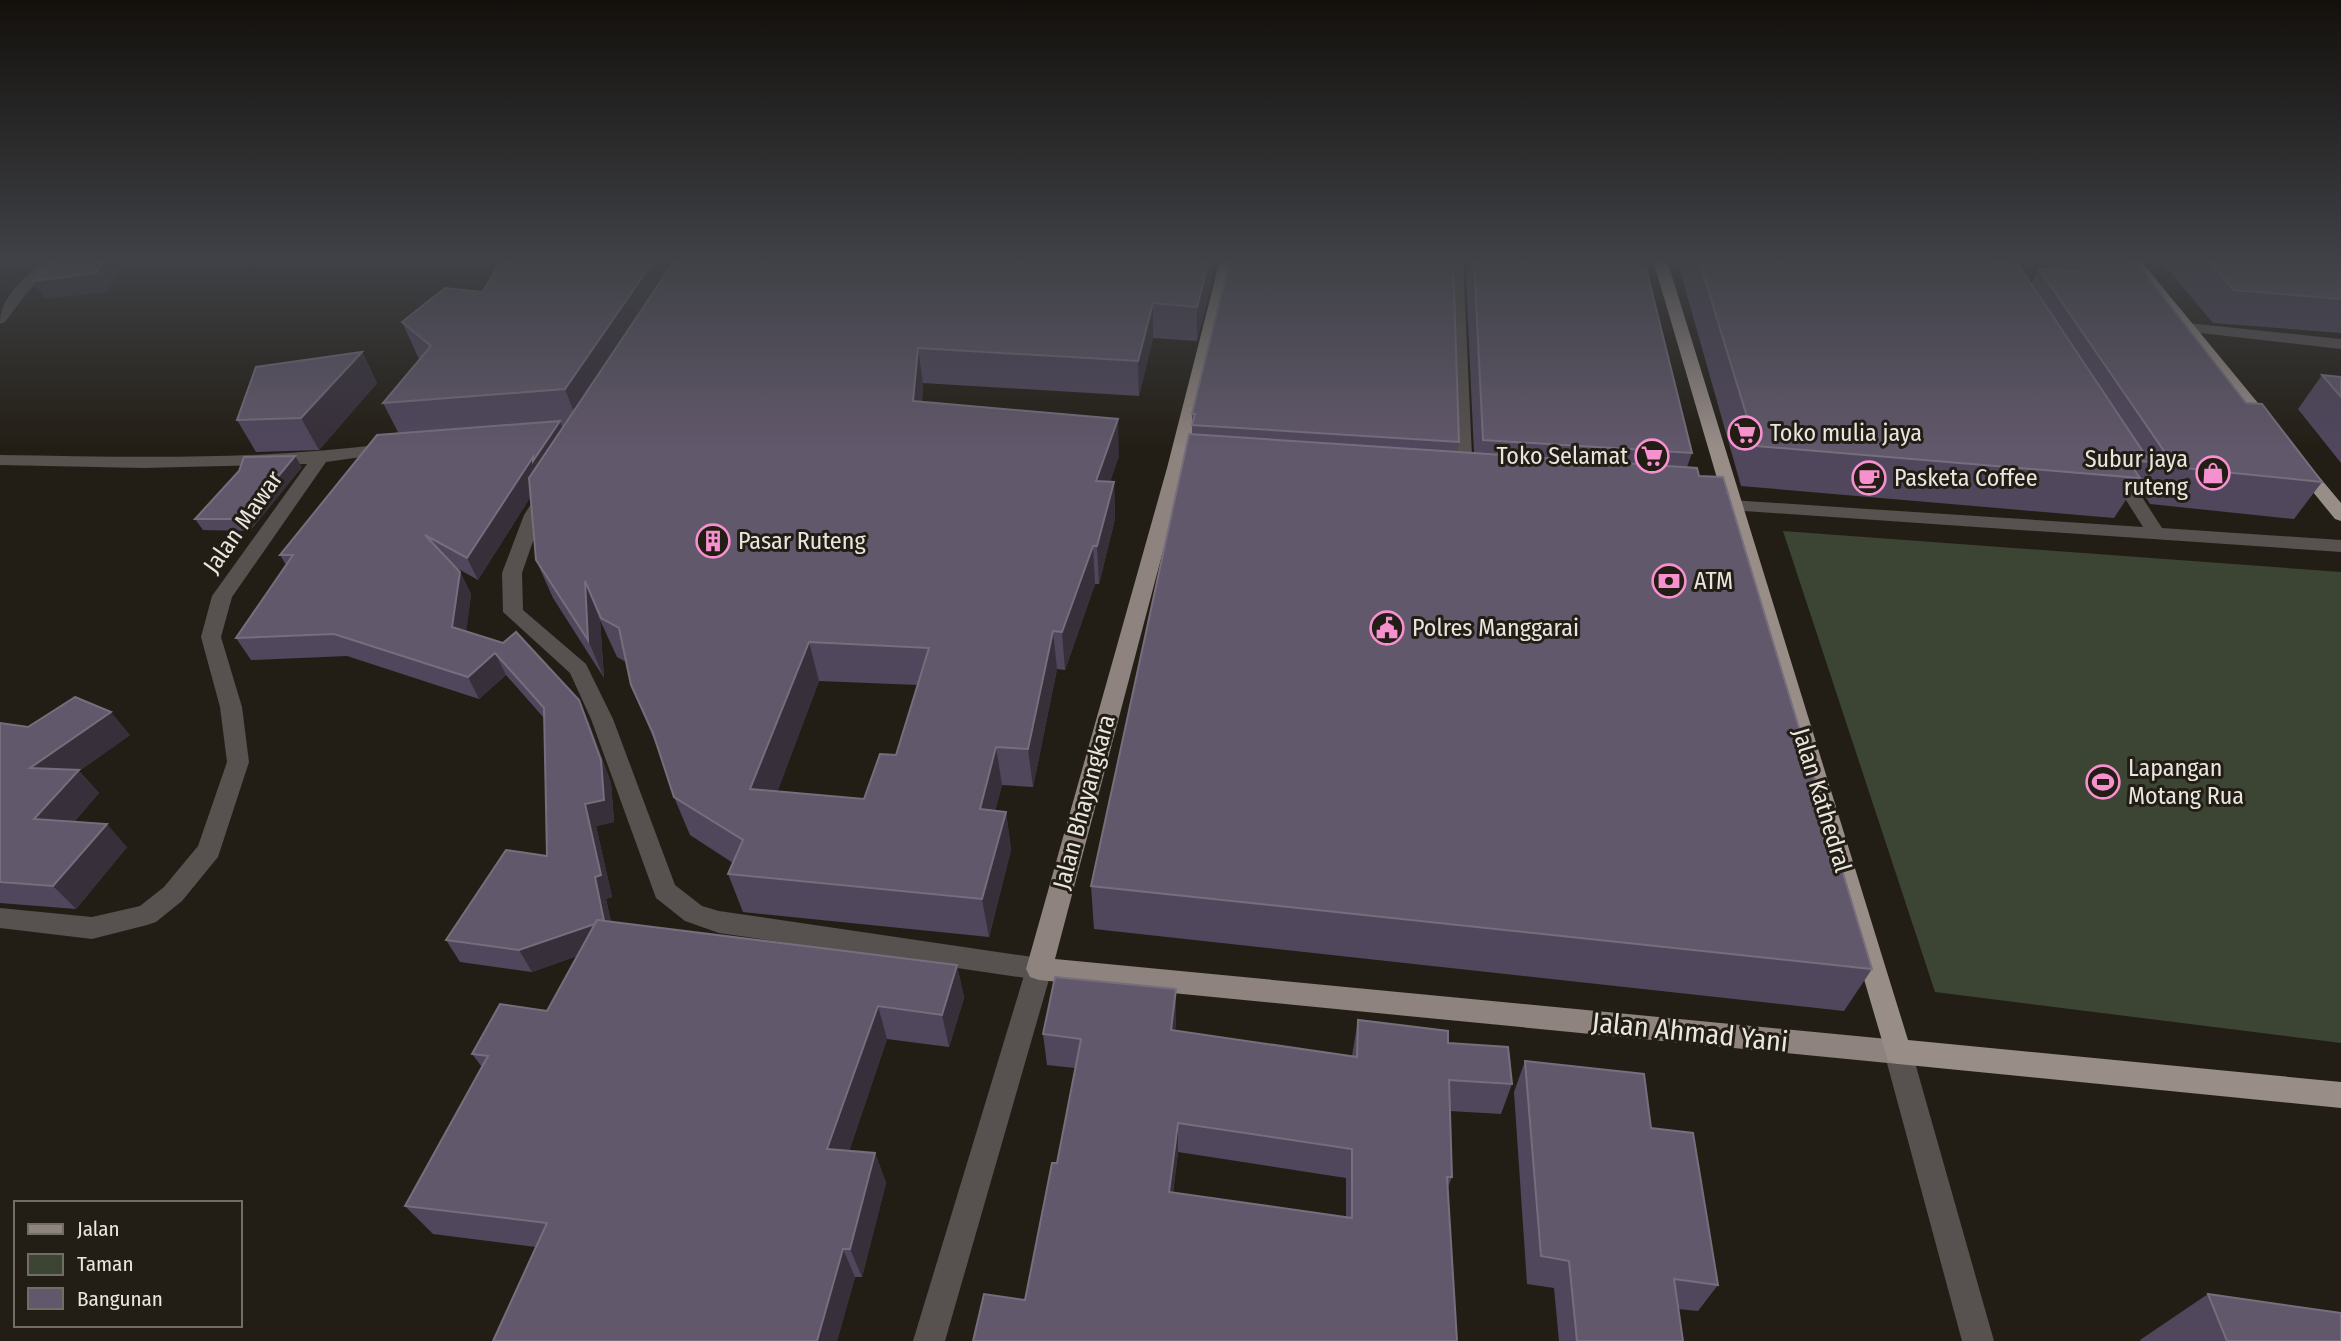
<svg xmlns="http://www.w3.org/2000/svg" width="2341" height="1341" font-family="'Fira Sans Condensed',sans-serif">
  <rect width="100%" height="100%" fill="#231e15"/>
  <!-- green -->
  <path fill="#3c4533" d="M 1783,531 L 2341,572 L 2341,1043 L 1935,992 Z"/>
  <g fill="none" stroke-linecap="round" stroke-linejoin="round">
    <!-- minor -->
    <g fill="#57514f" fill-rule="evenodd">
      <path d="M 44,260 L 57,262 L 25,295 L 5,322 L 0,324 C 0,296 25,278 44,260 Z"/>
      <path d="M 1449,260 L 1463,260 L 1473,478 L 1464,483 L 1455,478 Z"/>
      <path d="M 2188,323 L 2341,339 L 2341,349 L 2183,331 L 2180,328 L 2183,325 Z"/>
      <path d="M 391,443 L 400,448 L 397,452 L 326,462 L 232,597 L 221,637 L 242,707 L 249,762 L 218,857 L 182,901 L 156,922 L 147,925 L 92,939 L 0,928 L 0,908 L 92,917 L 140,906 L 164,887 L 198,846 L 227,762 L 220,707 L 201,637 L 212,596 L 307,464 L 143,468 L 0,465 L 0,455 C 131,457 262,461 391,443 Z"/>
      <path d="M 2116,465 L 2122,466 L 2162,528 L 2341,540 L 2341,552 L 1715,509 L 1706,504 L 1715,499 L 2143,527 L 2107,470 Z"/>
      <path d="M 548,486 L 557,491 L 542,515 L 522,573 L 523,610 L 586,664 L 613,719 L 675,885 L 702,906 L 719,911 L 1039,958 L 1048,961 L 1052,969 L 1048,977 L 1039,980 L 719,933 L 685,921 L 656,898 L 591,719 L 570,673 L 503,612 L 502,573 L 524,515 L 542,487 Z"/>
    </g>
    <!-- tertiary -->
    <g fill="#57514f" fill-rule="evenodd">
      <path d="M 1039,958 L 1048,961 L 1052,969 L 945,1341 L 913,1341 L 1026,969 L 1030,961 Z"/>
      <path d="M 1898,1040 L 1908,1043 L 1912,1052 L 1994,1341 L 1962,1341 L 1884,1052 L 1888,1043 Z"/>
    </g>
    <!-- primary -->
    <path fill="#8e837e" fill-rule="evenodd" d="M 1220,260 L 1234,260 L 1185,468 L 1055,959 L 1898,1040 L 1908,1043 L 1912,1052 L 1908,1061 L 1898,1064 L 1039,980 L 1030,977 L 1026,969 L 1167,468 Z"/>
    <!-- trunk -->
    <g fill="#998d88" fill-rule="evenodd">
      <path d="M 1653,260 L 1667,260 L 1908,1040 L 2341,1082 L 2341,1108 L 1898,1064 L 1888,1061 Z"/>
      <path d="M 2125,260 L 2140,260 L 2272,420 L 2274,424 L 2272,428 L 2260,428 Z"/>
      <path d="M 2300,460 L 2306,461 L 2341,503 L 2341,521 L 2335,519 L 2291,465 Z"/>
    </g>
  </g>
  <!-- wall -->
  <g fill="#50475d" fill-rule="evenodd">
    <path d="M 1469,260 L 1652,260 L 1651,264 L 1645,265 L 1692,453 L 1687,467 L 1699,476 L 1872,969 L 1844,1011 L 1094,929 L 1091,886 L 1192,435 L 1192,414 L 1459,442 L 1457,452 L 1474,453 L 1466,277 Z"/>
    <path d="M 1677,260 L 1995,260 L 1997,263 L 2031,284 L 2039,269 L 2048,269 L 2042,260 L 2134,260 L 2246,403 L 2322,482 L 2294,519 L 2150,504 L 2137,483 L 2114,518 L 1741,486 Z"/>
    <path d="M 2160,260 L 2341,260 L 2341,333 L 2213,323 Z"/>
    <path d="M 1212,280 L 1197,341 L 1153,338 L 1139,396 L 923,383 L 922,402 L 1119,456 L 1110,481 L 1114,482 L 1115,519 L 1099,584 L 1095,584 L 1065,670 L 1057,669 L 1033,787 L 1002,785 L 995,811 L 1006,812 L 1011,850 L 989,937 L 743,912 L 728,874 L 733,863 L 690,835 L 674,797 L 658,749 L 631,685 L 626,662 L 617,657 L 600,620 L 604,678 L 553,598 L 536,560 L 531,496 L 478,580 L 455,567 L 460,572 L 471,594 L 466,631 L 579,700 L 589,723 L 611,783 L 614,822 L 596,826 L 612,897 L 606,899 L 611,922 L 957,965 L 964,998 L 949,1047 L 887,1039 L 849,1151 L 875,1153 L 886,1183 L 862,1277 L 855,1277 L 837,1341 L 493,1341 L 536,1247 L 433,1234 L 405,1206 L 482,1067 L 472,1054 L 547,1011 L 577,956 L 532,972 L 460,962 L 446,940 L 547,856 L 544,718 L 506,675 L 479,699 L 347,656 L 251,660 L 236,638 L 286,565 L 280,555 L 399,434 L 383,403 L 420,359 L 418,357 L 402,322 L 483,292 ZM 819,681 L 918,685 L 896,755 L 864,799 L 777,792 Z"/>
    <path d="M 362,352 L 377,383 L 319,450 L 256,452 L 237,420 Z"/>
    <path d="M 2322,375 L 2341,377 L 2341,463 L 2298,409 Z"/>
    <path d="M 302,467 L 250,531 L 203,530 L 195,519 Z"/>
    <path d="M 0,723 L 28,727 L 130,735 L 79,771 L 99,793 L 74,822 L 127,847 L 76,909 L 0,903 Z"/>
    <path d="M 1358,1020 L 1448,1043 L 1512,1084 L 1501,1114 L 1450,1111 L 1452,1177 L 1448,1187 L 1457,1341 L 1025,1300 L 1057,1163 L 1075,1068 L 1047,1065 L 1043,1034 L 1176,1021 L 1175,1031 L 1352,1056 ZM 1178,1152 L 1346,1178 L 1346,1217 L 1173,1193 Z"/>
    <path d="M 1525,1061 L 1651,1128 L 1718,1285 L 1698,1311 L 1678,1309 L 1683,1341 L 1559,1341 L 1554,1288 L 1527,1284 L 1514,1092 Z"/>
    <path d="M 2208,1294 L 2341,1341 L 2141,1341 L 2140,1340 Z"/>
  </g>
  <!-- shaded-wall -->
  <g fill="#372f3a">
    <path d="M 104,260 L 126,260 L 107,292 L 45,299 L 32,281 Z"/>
    <path d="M 654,260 L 687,260 L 579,425 L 565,389 Z"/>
    <path d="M 1209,260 L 1213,260 L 1212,280 L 1197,341 L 1197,307 Z"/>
    <path d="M 1631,260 L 1652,260 L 1651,264 L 1628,270 Z"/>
    <path d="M 1153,303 L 1153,338 L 1139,396 L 1138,361 Z"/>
    <path d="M 918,348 L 923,383 L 919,438 L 913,401 Z"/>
    <path d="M 362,352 L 377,383 L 319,450 L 301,418 Z"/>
    <path d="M 1118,419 L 1119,456 L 1098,518 L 1096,481 Z"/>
    <path d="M 560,421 L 568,442 L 541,480 L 478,580 L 467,558 L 533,457 Z"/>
    <path d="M 295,456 L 302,467 L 250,531 L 243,519 Z"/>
    <path d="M 1114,482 L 1115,519 L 1099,584 L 1097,546 Z"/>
    <path d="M 1093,546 L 1095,584 L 1065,670 L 1062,632 Z"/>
    <path d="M 460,572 L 471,594 L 464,649 L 452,627 Z"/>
    <path d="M 585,581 L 600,620 L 604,678 L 588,640 Z"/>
    <path d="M 1053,631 L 1057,669 L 1033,787 L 1028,749 Z"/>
    <path d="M 809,642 L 819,681 L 764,828 L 750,789 Z"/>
    <path d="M 495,653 L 506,675 L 479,699 L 468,677 Z"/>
    <path d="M 579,700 L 589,723 L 611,783 L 614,822 L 596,826 L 612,897 L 606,899 L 615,942 L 532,972 L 519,950 L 595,877 L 585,804 Z"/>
    <path d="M 111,712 L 130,735 L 79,771 L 99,793 L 56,842 L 34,819 L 30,768 Z"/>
    <path d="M 996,747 L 1002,785 L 986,847 L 980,809 Z"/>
    <path d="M 1006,812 L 1011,850 L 989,937 L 982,899 Z"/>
    <path d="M 107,824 L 127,847 L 76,909 L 53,886 Z"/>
    <path d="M 957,965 L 964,998 L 949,1047 L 942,1015 Z"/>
    <path d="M 1176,989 L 1176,1021 L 1171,1061 L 1171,1030 Z"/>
    <path d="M 878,1006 L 887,1039 L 840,1179 L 827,1149 Z"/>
    <path d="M 1178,1123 L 1178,1152 L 1169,1221 L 1169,1192 Z"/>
    <path d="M 875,1153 L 886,1183 L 862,1277 L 850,1249 Z"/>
    <path d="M 843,1249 L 855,1277 L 837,1341 L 817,1341 Z"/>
  </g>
  <!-- building -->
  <g fill="#61586b" stroke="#766e7d" stroke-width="2" fill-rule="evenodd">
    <path d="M 57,260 L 104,260 L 96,273 L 32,281 Z"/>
    <path d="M 501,260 L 654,260 L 565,389 L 383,403 L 431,346 L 402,322 L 445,288 L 483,292 Z"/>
    <path d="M 675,260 L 1209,260 L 1197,307 L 1153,303 L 1138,361 L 918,348 L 913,401 L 1118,419 L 1096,481 L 1114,482 L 1097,546 L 1093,546 L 1062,632 L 1053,631 L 1028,749 L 996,747 L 980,809 L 1006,812 L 982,899 L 728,874 L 743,840 L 674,797 L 653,733 L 631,685 L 619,628 L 601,618 L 585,581 L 588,640 L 536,560 L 529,478 ZM 809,642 L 929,648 L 896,755 L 880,754 L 864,799 L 750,789 Z"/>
    <path d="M 1230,260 L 1453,260 L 1459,442 L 1192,425 L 1195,414 L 1192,414 Z"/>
    <path d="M 1474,260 L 1644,260 L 1692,453 L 1483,440 Z"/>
    <path d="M 1699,260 L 1995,260 L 1997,263 L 2018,264 L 2150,462 L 2128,460 L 2140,478 L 1756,446 Z"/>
    <path d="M 2083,260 L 2134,260 L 2246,403 L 2262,404 L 2322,482 L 2175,467 L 2039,269 L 2093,273 Z"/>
    <path d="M 2207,260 L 2341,260 L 2341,299 L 2234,290 Z"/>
    <path d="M 362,352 L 301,418 L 237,420 L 256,367 Z"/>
    <path d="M 2322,375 L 2341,377 L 2341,397 Z"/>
    <path d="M 560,421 L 533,461 L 533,457 L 467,558 L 425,535 L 460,572 L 452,627 L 503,643 L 516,632 L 579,700 L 601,760 L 604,800 L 585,804 L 601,875 L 595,877 L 604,921 L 597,920 L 595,924 L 519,950 L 446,940 L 506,850 L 547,856 L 544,708 L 495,653 L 468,677 L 334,634 L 236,638 L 293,555 L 280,555 L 377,435 Z"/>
    <path d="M 1189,434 L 1697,468 L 1699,476 L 1723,477 L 1872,969 L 1091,886 Z"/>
    <path d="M 295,456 L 243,519 L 195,519 L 239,471 L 244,457 Z"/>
    <path d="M 75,697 L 111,712 L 30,768 L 79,770 L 34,819 L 107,824 L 53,886 L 0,882 L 0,723 L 28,727 Z"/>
    <path d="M 597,920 L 957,965 L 942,1015 L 878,1006 L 827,1149 L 875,1153 L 850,1249 L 843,1249 L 817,1341 L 493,1341 L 547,1223 L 405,1206 L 488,1056 L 472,1054 L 500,1004 L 547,1011 Z"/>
    <path d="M 1055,977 L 1176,989 L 1171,1030 L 1357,1057 L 1358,1020 L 1448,1031 L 1448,1043 L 1508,1047 L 1512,1084 L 1449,1080 L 1452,1177 L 1447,1177 L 1457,1341 L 973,1341 L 984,1294 L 1025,1300 L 1052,1163 L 1057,1163 L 1081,1039 L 1043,1034 ZM 1178,1123 L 1352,1149 L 1352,1218 L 1169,1192 Z"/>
    <path d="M 1525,1061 L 1644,1074 L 1651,1128 L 1693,1133 L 1718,1285 L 1674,1279 L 1683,1341 L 1577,1341 L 1569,1261 L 1541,1256 Z"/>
    <path d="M 2208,1294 L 2341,1313 L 2341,1341 L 2227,1341 Z"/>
  </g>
  <!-- sky -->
  <linearGradient id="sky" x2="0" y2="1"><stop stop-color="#13100c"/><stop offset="0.58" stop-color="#3f4146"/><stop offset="1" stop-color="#3f4146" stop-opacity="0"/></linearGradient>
  <rect width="2341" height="448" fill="url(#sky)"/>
  <!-- icons -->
  <defs>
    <symbol id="supermarket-ring" viewBox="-11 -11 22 22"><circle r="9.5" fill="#231e15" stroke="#f790ce" stroke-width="1.5"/><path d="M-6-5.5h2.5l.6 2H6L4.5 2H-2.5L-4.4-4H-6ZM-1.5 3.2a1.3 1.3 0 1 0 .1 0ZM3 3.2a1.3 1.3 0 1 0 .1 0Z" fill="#f790ce"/></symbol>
    <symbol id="shop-ring" viewBox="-11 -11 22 22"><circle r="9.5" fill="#231e15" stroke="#f790ce" stroke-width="1.5"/><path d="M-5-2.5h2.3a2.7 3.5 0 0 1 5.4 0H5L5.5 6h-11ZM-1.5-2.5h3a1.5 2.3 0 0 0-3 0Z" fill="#f790ce"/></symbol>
    <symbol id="cafe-ring" viewBox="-11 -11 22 22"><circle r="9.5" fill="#231e15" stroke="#f790ce" stroke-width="1.5"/><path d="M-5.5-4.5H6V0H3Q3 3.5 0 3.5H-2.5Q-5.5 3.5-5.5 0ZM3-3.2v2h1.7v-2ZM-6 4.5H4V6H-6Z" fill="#f790ce"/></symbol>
    <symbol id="building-ring" viewBox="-11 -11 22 22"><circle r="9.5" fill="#231e15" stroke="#f790ce" stroke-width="1.5"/><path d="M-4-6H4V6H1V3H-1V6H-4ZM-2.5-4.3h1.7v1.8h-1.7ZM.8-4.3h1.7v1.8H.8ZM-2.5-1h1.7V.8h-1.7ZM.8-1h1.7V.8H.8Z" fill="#f790ce"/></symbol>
    <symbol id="bank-ring" viewBox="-11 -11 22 22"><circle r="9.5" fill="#231e15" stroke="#f790ce" stroke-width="1.5"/><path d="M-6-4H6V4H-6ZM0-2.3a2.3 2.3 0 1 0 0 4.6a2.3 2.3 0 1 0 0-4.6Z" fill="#f790ce"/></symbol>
    <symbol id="civic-ring" viewBox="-11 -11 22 22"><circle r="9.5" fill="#231e15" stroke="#f790ce" stroke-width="1.5"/><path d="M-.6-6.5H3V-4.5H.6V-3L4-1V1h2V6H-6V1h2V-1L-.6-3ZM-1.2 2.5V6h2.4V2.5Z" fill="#f790ce"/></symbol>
    <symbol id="stadium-ring" viewBox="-11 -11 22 22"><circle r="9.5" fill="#231e15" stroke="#f790ce" stroke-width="1.5"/><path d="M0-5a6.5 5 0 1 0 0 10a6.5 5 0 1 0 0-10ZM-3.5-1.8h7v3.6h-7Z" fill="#f790ce"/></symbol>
  </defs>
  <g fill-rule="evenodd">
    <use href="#supermarket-ring" x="1726" y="414" width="38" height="38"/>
    <use href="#supermarket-ring" x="1633" y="437" width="38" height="38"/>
    <use href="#shop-ring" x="2194" y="454" width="38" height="38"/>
    <use href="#cafe-ring" x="1850" y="459" width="38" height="38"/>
    <use href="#building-ring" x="694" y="522" width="38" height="38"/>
    <use href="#bank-ring" x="1650" y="562" width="38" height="38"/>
    <use href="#civic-ring" x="1368" y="609" width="38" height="38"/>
    <use href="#stadium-ring" x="2084" y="763" width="38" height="38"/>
  </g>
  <g text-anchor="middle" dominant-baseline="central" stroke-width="6" stroke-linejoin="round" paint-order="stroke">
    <!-- poi labels -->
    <g font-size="24" fill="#e9e5df" stroke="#231e15" text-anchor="start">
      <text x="1770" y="433">Toko mulia jaya</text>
      <text x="1628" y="456" text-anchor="end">Toko Selamat</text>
      <text x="2188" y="459" text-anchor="end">Subur jaya<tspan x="2188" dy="28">ruteng</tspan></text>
      <text x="1894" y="478">Pasketa Coffee</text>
      <text x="738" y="541">Pasar Ruteng</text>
      <text x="1694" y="581">ATM</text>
      <text x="1412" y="628">Polres Manggarai</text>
      <text x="2128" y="768">Lapangan<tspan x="2128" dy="28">Motang Rua</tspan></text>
    </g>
    <!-- street labels -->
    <g font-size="24" fill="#e9e5df" stroke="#231e15">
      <text transform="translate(243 522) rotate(-55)">Jalan Mawar</text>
      <text transform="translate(1822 800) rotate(73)">Jalan Kathedral</text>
      <text transform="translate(1084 802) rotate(-75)">Jalan Bhayangkara</text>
    </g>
    <!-- near-street labels -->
    <g font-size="28" fill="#e9e5df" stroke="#231e15">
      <text transform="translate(1690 1032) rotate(6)">Jalan Ahmad Yani</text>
    </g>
  </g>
  <!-- legend -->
  <rect x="14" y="1201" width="228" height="126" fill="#231e15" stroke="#726e66" stroke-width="2"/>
  <rect x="28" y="1224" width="35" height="10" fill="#8e837e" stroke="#726e66" stroke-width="2"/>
  <text x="77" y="1236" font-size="21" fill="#e9e5df">Jalan</text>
  <rect x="28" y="1254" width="35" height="21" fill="#3c4533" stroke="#726e66" stroke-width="2"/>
  <text x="77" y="1271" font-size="21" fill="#e9e5df">Taman</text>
  <rect x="28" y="1288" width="35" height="21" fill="#61586b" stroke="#726e66" stroke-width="2"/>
  <text x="77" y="1306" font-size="21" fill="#e9e5df">Bangunan</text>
</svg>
